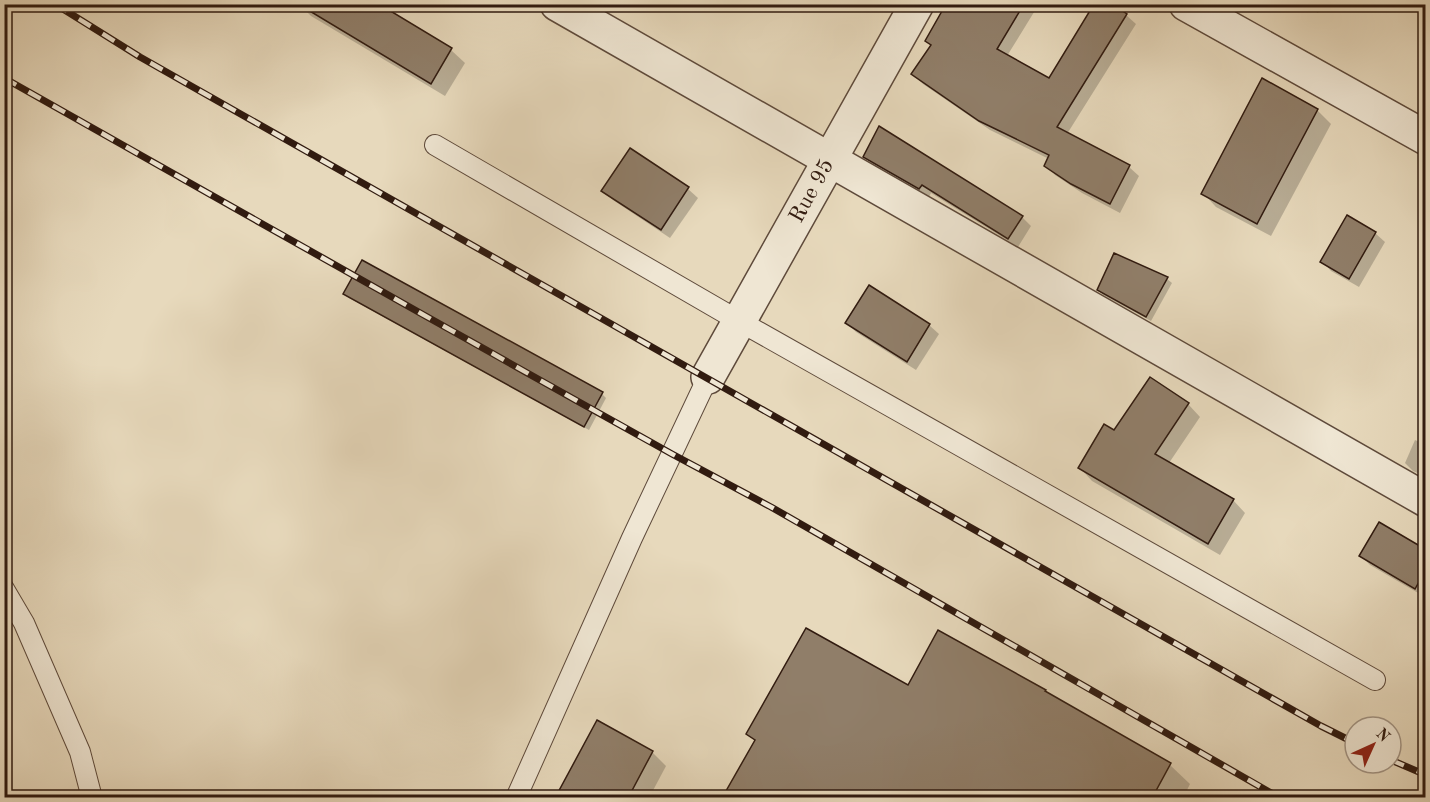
<svg xmlns="http://www.w3.org/2000/svg" width="1430" height="802" font-family="'Old Standard TT',serif">
  <rect width="100%" height="100%" fill="#e7d9bc"/>
  <filter id="stains"><feTurbulence type="fractalNoise" baseFrequency=".00333" numOctaves="4"/><feColorMatrix values="0 0 0 0 .2 0 0 0 0 .09 0 0 0 0 .02 0 0 0 .5 -.17"/></filter>
  <radialGradient id="worn" r=".72"><stop offset=".6" stop-color="#630" stop-opacity="0"/><stop offset="1" stop-color="#630" stop-opacity=".3"/></radialGradient>
  <!-- shadow -->
  <g fill="#0003">
    <path d="M 299,4 L 376,4 L 451,50 L 465,63 L 445,96 L 311,16 Z"/>
    <path d="M 948,4 L 1039,4 L 1007,56 L 1049,80 L 1126,15 L 1136,24 L 1067,134 L 1129,167 L 1139,176 L 1120,213 L 1082,193 L 1055,175 L 1046,165 L 1049,159 L 990,130 L 923,84 L 913,74 L 932,46 Z"/>
    <path d="M 1302,4 L 1322,4 L 1318,13 Z"/>
    <path d="M 1317,110 L 1331,124 L 1271,236 L 1216,207 L 1203,193 Z"/>
    <path d="M 630,150 L 688,189 L 698,198 L 670,238 L 613,200 L 603,190 Z"/>
    <path d="M 865,157 L 1022,217 L 1031,226 L 1018,247 L 931,193 L 929,197 L 874,166 Z"/>
    <path d="M 1375,233 L 1385,242 L 1359,287 L 1331,271 L 1322,261 Z"/>
    <path d="M 1115,255 L 1167,279 L 1172,283 L 1151,321 L 1103,295 L 1098,290 Z"/>
    <path d="M 345,294 L 602,394 L 606,398 L 589,430 L 349,298 Z"/>
    <path d="M 847,323 L 929,325 L 939,334 L 916,370 L 856,332 Z"/>
    <path d="M 1188,404 L 1200,417 L 1169,463 L 1233,500 L 1245,513 L 1220,555 L 1092,481 L 1080,468 Z"/>
    <path d="M 1415,440 L 1426,445 L 1426,477 L 1413,471 L 1405,463 Z"/>
    <path d="M 1379,524 L 1426,551 L 1425,597 L 1370,565 L 1361,556 Z"/>
    <path d="M 908,687 L 1049,695 L 1170,765 L 1190,784 L 1183,798 L 724,798 L 756,742 L 748,734 Z"/>
    <path d="M 652,752 L 666,766 L 649,798 L 557,798 Z"/>
  </g>
  <!-- building -->
  <g fill="#907e69" stroke="#311b10" stroke-width="1.5">
    <path d="M 298,4 L 379,4 L 452,48 L 431,84 Z"/>
    <path d="M 946,4 L 1024,4 L 997,49 L 1049,78 L 1094,4 L 1112,4 L 1127,14 L 1057,127 L 1130,165 L 1110,204 L 1071,184 L 1044,166 L 1049,155 L 979,121 L 911,74 L 931,45 L 925,41 Z"/>
    <path d="M 1262,78 L 1318,109 L 1257,224 L 1201,194 Z"/>
    <path d="M 879,126 L 1023,216 L 1008,239 L 922,185 L 919,189 L 863,157 Z"/>
    <path d="M 630,148 L 689,187 L 661,230 L 601,191 Z"/>
    <path d="M 1347,215 L 1376,232 L 1349,279 L 1320,262 Z"/>
    <path d="M 1114,253 L 1168,277 L 1146,317 L 1097,290 Z"/>
    <path d="M 362,260 L 603,392 L 584,427 L 343,294 Z"/>
    <path d="M 869,285 L 930,324 L 907,362 L 845,323 Z"/>
    <path d="M 1150,377 L 1189,403 L 1155,454 L 1234,499 L 1208,544 L 1078,468 L 1104,424 L 1114,430 Z"/>
    <path d="M 1379,522 L 1425,549 L 1425,571 L 1415,589 L 1359,556 Z"/>
    <path d="M 806,628 L 908,685 L 938,630 L 1046,690 L 1045,691 L 1171,763 L 1152,798 L 722,798 L 755,740 L 746,734 Z"/>
    <path d="M 597,720 L 653,751 L 628,798 L 555,798 Z"/>
  </g>
  <g fill="none" stroke-linecap="round" stroke-linejoin="round">
    <defs>
      <g id="lane">
        <path d="M 435,145 L 739,321 L 1375,680"/>
        <path d="M 4,589 L 24,623 L 80,752 L 92,798"/>
        <path d="M 516,798 L 632,538 L 708,377"/>
      </g>
      <g id="street">
        <path d="M 557,4 L 1426,500"/>
        <path d="M 1186,4 L 1426,138"/>
        <path d="M 708,377 L 917,4"/>
      </g>
    </defs>
    <!-- lane casing -->
    <use href="#lane" stroke="#5e4a3b" stroke-width="22"/>
    <!-- street casing -->
    <use href="#street" stroke="#5e4a3b" stroke-width="36"/>
    <!-- lane -->
    <use href="#lane" stroke="#efe6d3" stroke-width="20"/>
    <!-- street -->
    <use href="#street" stroke="#efe6d3" stroke-width="33"/>
    <defs>
      <g id="rail">
        <path d="M 55,4 L 140,57 L 1321,726 L 1355,743"/>
        <path d="M 4,78 L 422,314 L 672,454 L 771,507 L 1280,798"/>
        <path d="M 1391,760 L 1426,775"/>
      </g>
    </defs>
    <!-- rail casing -->
    <use href="#rail" stroke="#311b10" stroke-width="7"/>
    <!-- rail -->
    <use href="#rail" stroke="#efe6d3" stroke-width="4.5" stroke-dasharray="14" stroke-linecap="butt"/>
  </g>
  <g text-anchor="middle" dominant-baseline="central" stroke-width="5" stroke-linejoin="round" paint-order="stroke">
    <!-- street labels -->
    <g font-size="22" fill="#311b10" stroke="#efe6d3">
      <text transform="translate(812 191) rotate(-61)">Rue 95</text>
    </g>
  </g>
  <!-- margin -->
  <rect width="1430" height="802" fill="none" stroke="#e7d9bc" stroke-width="24"/>
  <rect x="6" y="6" width="1418" height="790" fill="none" stroke="#311b10" stroke-width="3"/>
  <rect x="12" y="12" width="1406" height="778" fill="none" stroke="#311b10" stroke-width="1.5"/>
  <!-- north arrow -->
  <g transform="translate(1373 745) rotate(45)"><circle r="28" fill="#efe6d3" stroke="#a39585" stroke-width="1.5"/>
  <path d="M0-4.5L10 22L0 15L-10 22Z" fill="#8f2418"/>
  <text y="-9" font-size="16" font-weight="bold" text-anchor="middle" fill="#311b10">N</text>
  </g>
  <rect width="100%" height="100%" filter="url(#stains)"/>
  <rect width="100%" height="100%" fill="url(#worn)"/>
</svg>
